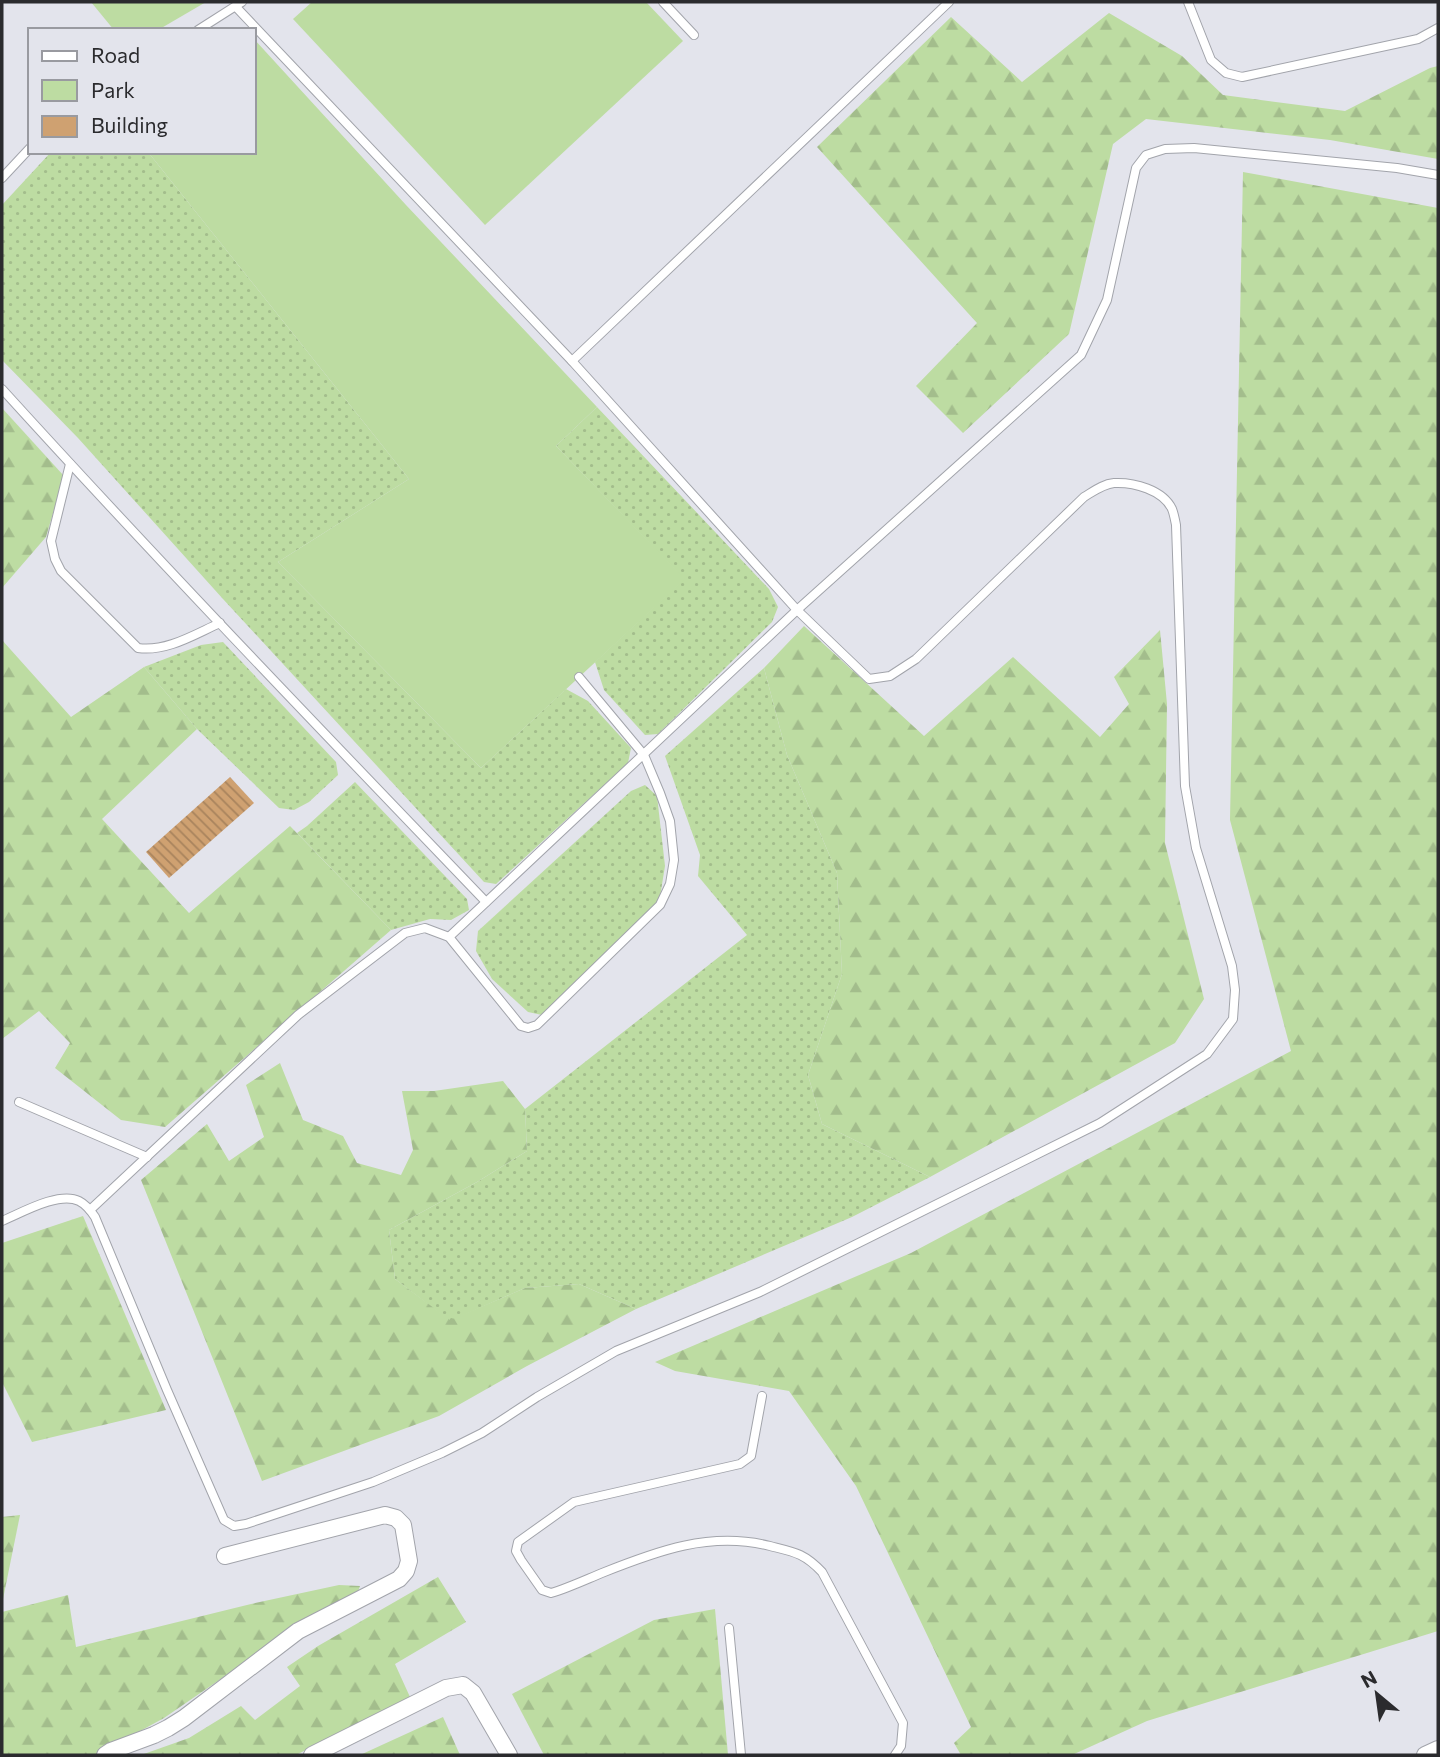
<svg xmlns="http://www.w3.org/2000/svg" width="1440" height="1757" font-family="Commissioner,sans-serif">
  <defs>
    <pattern id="grass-dots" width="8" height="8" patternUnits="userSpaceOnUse" patternTransform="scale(1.75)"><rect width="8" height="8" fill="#bddca2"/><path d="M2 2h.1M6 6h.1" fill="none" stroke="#a3bd8c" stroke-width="1.8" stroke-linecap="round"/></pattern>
    <pattern id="forest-firs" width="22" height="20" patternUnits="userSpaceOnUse" patternTransform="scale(1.75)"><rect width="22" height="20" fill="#bddca2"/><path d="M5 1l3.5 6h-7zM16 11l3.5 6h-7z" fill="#a3bd8c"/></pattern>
    <pattern id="building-back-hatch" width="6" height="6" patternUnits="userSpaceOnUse" patternTransform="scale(1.75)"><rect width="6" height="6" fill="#cfa171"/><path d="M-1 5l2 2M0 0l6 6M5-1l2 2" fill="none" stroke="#a8835d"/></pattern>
  </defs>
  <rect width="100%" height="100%" fill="#e3e4ec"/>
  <!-- grass -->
  <g fill="url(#grass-dots)">
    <path d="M 51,152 L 148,152 L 409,479 L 278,562 L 481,768 L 566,689 L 588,701 L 631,748 L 628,763 L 496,884 L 484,882 L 223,599 L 78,438 L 2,360 L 2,205 Z"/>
    <path d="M 597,407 L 769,589 L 778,607 L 772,622 L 658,734 L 645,735 L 604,690 L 595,662 L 684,579 L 556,446 Z"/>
    <path d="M 223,642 L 336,762 L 338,775 L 309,802 L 294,810 L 279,808 L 197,729 L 144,667 L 201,645 Z"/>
    <path d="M 764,668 L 787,755 L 837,873 L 842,974 L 808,1075 L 822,1124 L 930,1177 L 852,1217 L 636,1309 L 579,1284 L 525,1288 L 450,1321 L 395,1279 L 389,1230 L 477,1182 L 527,1151 L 525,1109 L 747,935 L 698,876 L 700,855 L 665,756 Z"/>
    <path d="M 355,782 L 467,899 L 469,910 L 451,920 L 430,919 L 391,930 L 297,833 L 307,826 Z"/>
    <path d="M 645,785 L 657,796 L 665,866 L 659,903 L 542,1015 L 528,1012 L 492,979 L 476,951 L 478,931 L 631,791 Z"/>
  </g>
  <!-- forest -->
  <g fill="url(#forest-firs)">
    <path d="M 1109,13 L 1182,56 L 1223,95 L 1345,111 L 1430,68 L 1438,66 L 1438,159 L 1330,140 L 1146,119 L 1113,144 L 1069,334 L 963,433 L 916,386 L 977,323 L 817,147 L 951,17 L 1022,82 Z"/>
    <path d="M 1243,172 L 1438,208 L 1438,1631 L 1147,1721 L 1072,1755 L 961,1755 L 954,1743 L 971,1727 L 856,1486 L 789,1391 L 675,1371 L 655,1362 L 911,1253 L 1291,1051 L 1230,820 Z"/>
    <path d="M 2,408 L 64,476 L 46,537 L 2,588 Z"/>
    <path d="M 804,626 L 924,736 L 1013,657 L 1100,737 L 1129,704 L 1114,677 L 1160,630 L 1167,704 L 1165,843 L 1204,999 L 1175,1043 L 930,1177 L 822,1124 L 808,1075 L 842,974 L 837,873 L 787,755 L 764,668 Z"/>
    <path d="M 2,640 L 71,717 L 144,667 L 197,729 L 102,819 L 189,913 L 290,826 L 391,930 L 165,1127 L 121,1120 L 55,1068 L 70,1043 L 39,1011 L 2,1039 Z"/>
    <path d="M 280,1063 L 303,1120 L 343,1136 L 357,1163 L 401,1175 L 413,1150 L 402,1091 L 434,1091 L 503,1081 L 525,1109 L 527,1151 L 477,1182 L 389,1230 L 395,1279 L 450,1320 L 525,1288 L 579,1284 L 636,1309 L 527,1366 L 439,1416 L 262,1481 L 141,1180 L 207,1124 L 229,1161 L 264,1137 L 246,1085 Z"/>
    <path d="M 83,1216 L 166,1410 L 32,1442 L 2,1382 L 2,1243 Z"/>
    <path d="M 20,1515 L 2,1604 L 2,1517 Z"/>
    <path d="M 438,1577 L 466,1622 L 395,1664 L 410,1697 L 296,1755 L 141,1755 L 189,1738 L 241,1706 L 255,1720 L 300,1686 L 287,1667 L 318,1646 Z"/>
    <path d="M 339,1585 L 360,1586 L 355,1600 L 260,1652 L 164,1718 L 100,1753 L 100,1755 L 2,1755 L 2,1612 L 68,1595 L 76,1647 L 251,1604 Z"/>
    <path d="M 715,1609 L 728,1755 L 544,1755 L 512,1694 L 654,1620 Z"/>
    <path d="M 443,1717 L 460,1755 L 360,1755 Z"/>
  </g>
  <!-- green -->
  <g fill="#bddca2">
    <path d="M 91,2 L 206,2 L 158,30 L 114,30 Z"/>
    <path d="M 312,2 L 646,2 L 683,41 L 485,225 L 293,19 Z"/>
    <path d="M 254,39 L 406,205 L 597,407 L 556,446 L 685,579 L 481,768 L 278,562 L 409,479 L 148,152 L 254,152 Z"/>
  </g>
  <!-- building -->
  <path fill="url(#building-back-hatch)" d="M 230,777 L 254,803 L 169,878 L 146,852 Z"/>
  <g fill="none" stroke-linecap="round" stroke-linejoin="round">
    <defs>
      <g id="lane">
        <path d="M 663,2 L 694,35"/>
        <path d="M 1188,2 L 1211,60 L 1226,73 L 1242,77 L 1418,39 L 1438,28"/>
        <path d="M 198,30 L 242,2"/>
        <path d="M 2,178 L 30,148"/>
        <path d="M 572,361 L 949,2"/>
        <path d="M 2,389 C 160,563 323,732 486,902"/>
        <path d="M 70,464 L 51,541 L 55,559 L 61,571 L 138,648 C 167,652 195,634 220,623"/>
        <path d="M 449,937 L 797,610 L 1081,355 L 1107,300 L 1136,168 L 1146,155 L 1165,149 L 1194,148 L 1397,168 L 1438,175"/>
        <path d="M 19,1102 L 147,1157"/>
        <path d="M 90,1210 L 298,1015 L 405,933 L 425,928 L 449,937 L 521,1026 L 528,1028 L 537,1025 L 660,905 L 670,884 L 674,860 L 670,821 L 660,793 L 644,755 L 579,677"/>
        <path d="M 2,1221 C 21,1213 59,1191 79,1201 C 85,1204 91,1211 95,1217 L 167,1390 L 224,1520 L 234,1526 L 246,1524 L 373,1482 L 442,1453 L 482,1433 L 537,1397 L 616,1351 L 760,1292 L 1100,1123 L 1207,1054 L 1233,1019 L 1235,990 L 1232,966 L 1196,848 L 1185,786 L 1176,525 C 1175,520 1174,514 1172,509 C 1163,490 1134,482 1114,483 C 1103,484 1094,491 1084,497 L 916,659 L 890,676 L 869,679 L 797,610 L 572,361 L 236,7"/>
        <path d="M 762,1396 L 751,1456 L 740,1464 L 574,1502 L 518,1542 L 516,1551 L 521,1560 L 542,1590 L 551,1593 C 568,1588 585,1580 602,1573 C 657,1551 710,1531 770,1546 C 794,1552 804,1553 822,1572 L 903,1723 L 901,1746 L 895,1755"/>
        <path d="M 729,1628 L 741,1755"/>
      </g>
      <g id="street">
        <path d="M 105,1755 L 111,1751 L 154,1735 L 168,1728 L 184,1718 L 298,1631 L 399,1579 L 406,1571 L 409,1561 L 403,1525 L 396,1518 L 385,1515 L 225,1556"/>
        <path d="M 312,1755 L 446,1688 L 463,1685 L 473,1693 L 509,1755"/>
        <path d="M 1425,1755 L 1438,1749"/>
      </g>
    </defs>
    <!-- lane casing -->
    <use href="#lane" stroke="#a2a4ab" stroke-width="10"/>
    <!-- street casing -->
    <use href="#street" stroke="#a2a4ab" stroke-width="18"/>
    <!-- lane -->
    <use href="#lane" stroke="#fff" stroke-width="8"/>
    <!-- street -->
    <use href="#street" stroke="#fff" stroke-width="16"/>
  </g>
  <!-- border -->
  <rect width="1440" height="1757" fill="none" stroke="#2b2b2e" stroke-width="7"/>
  <!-- legend -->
  <rect x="28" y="28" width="228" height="126" fill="#e3e4ec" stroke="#999aa0" stroke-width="2"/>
  <rect x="42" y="51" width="35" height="10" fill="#ffffff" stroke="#999aa0" stroke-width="2"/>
  <text x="91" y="63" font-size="21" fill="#2b2b2e">Road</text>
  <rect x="42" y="80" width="35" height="21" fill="#bddca2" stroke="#999aa0" stroke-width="2"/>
  <text x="91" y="98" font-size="21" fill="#2b2b2e">Park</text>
  <rect x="42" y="116" width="35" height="21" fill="#cfa171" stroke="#999aa0" stroke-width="2"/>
  <text x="91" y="133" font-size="21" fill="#2b2b2e">Building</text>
  <!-- north arrow -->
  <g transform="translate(1377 1694) rotate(331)" stroke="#e3e4ec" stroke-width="5" paint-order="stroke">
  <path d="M0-5L12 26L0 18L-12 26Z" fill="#2b2b2e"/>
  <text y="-10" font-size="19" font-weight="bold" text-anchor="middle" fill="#2b2b2e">N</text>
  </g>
</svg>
